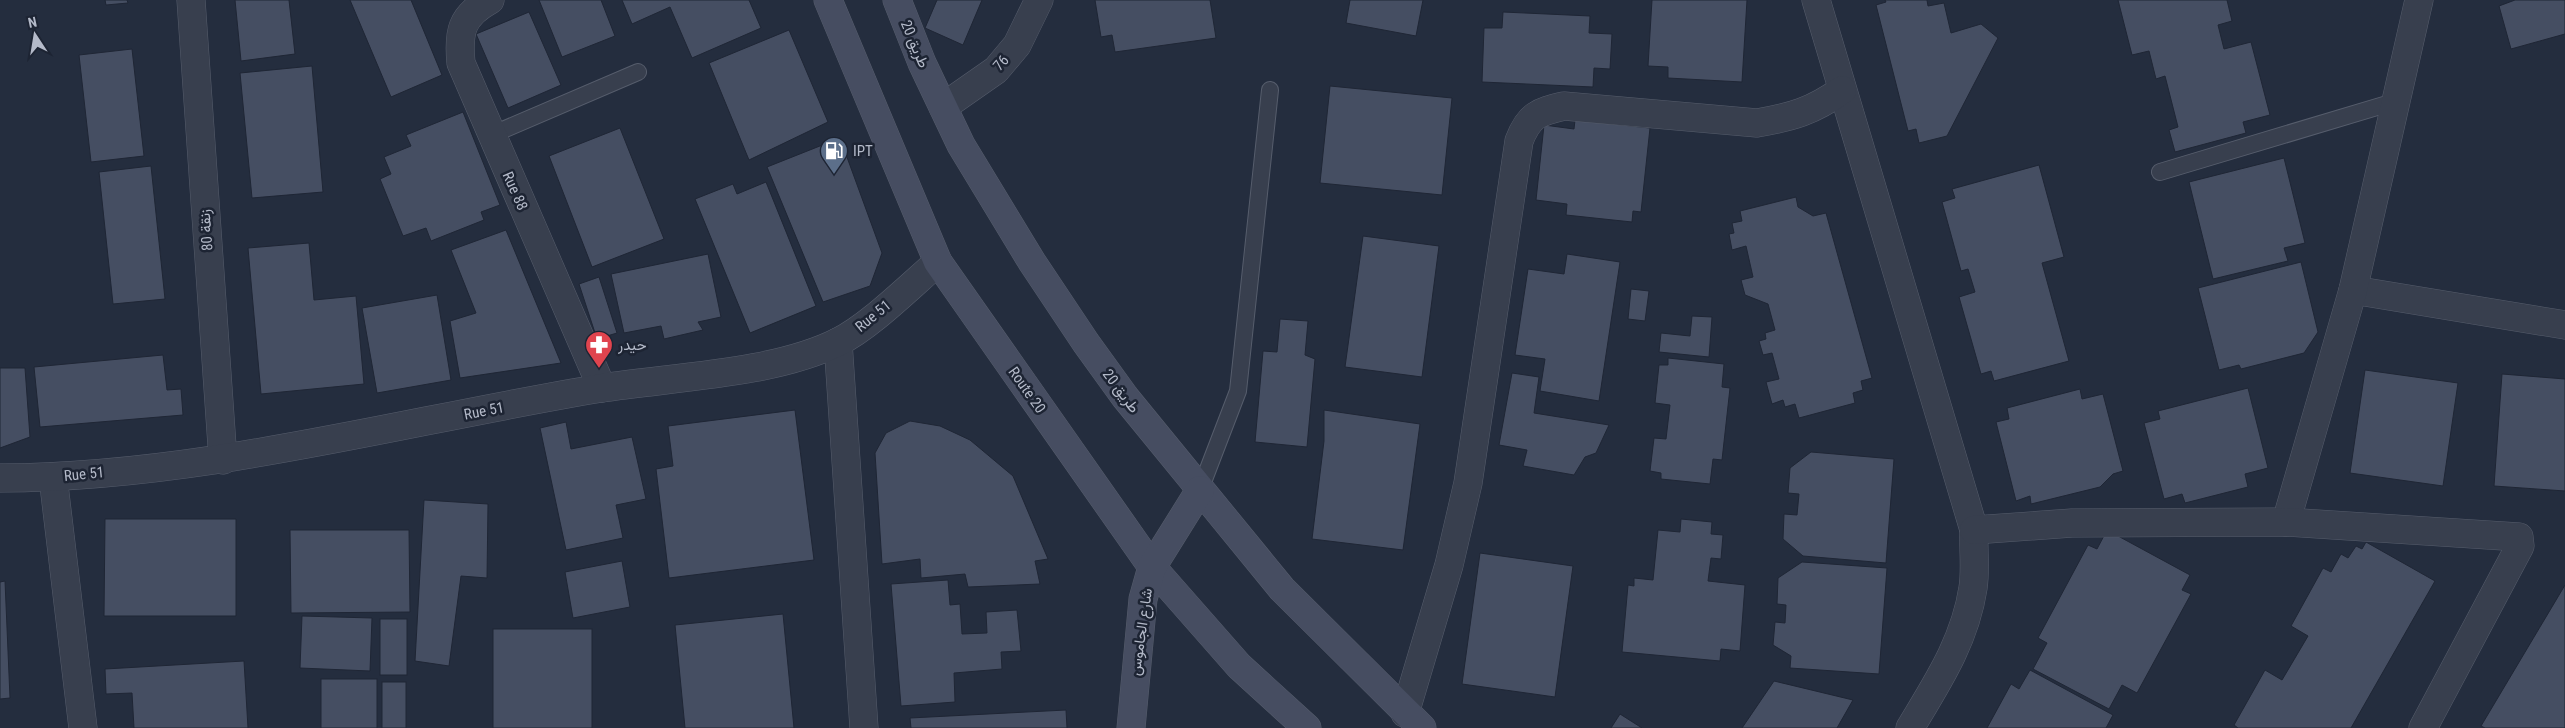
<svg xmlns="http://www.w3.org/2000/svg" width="2565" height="728" font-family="'Roboto Condensed',Vazirmatn,sans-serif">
  <rect width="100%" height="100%" fill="#242d3e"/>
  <!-- building -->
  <g fill="#454e62" stroke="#1f2635">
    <path d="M 105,0 L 127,0 L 128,3 L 106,5 Z"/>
    <path d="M 235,0 L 289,0 L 295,54 L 241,61 Z"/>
    <path d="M 350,0 L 411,0 L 442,75 L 391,97 Z"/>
    <path d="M 539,0 L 601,0 L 615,36 L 562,57 Z"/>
    <path d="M 622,0 L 749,0 L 761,28 L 692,58 L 670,7 L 632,24 Z"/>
    <path d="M 937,0 L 982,0 L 963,45 L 925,28 Z"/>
    <path d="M 1095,0 L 1210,0 L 1216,38 L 1115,52 L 1112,35 L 1101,37 Z"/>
    <path d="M 1350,0 L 1423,0 L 1416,36 L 1346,23 Z"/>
    <path d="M 1652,0 L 1747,0 L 1742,82 L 1668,78 L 1668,67 L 1648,66 Z"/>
    <path d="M 1885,0 L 1927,0 L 1928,6 L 1944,3 L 1951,33 L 1981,24 L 1998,38 L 1947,136 L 1919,143 L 1916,129 L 1908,131 L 1876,5 L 1886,2 Z"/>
    <path d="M 2118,0 L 2227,0 L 2232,21 L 2218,25 L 2224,49 L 2251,42 L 2270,115 L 2243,122 L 2246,133 L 2175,152 L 2169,130 L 2178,127 L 2165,76 L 2156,79 L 2149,51 L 2132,55 Z"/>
    <path d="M 2515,0 L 2565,0 L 2565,34 L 2511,49 L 2499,6 Z"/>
    <path d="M 529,12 L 561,85 L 508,108 L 476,34 Z"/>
    <path d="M 1503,12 L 1590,16 L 1589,33 L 1612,34 L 1610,69 L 1594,68 L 1593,87 L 1482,82 L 1484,28 L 1502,28 Z"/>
    <path d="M 789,30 L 828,122 L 749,160 L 709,63 Z"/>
    <path d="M 132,49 L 144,156 L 91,162 L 79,55 Z"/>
    <path d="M 312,66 L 323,192 L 252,198 L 240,73 Z"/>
    <path d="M 1330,86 L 1452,98 L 1442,195 L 1320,183 Z"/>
    <path d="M 463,112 L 500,205 L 481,212 L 484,220 L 431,241 L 426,228 L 403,236 L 380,179 L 391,174 L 384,157 L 411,146 L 406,135 Z"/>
    <path d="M 1575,120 L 1650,128 L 1641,212 L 1633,211 L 1632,222 L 1566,215 L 1567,204 L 1536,200 L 1544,125 L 1574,129 Z"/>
    <path d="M 620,128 L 664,239 L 592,267 L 549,156 Z"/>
    <path d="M 840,138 L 882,253 L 870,286 L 823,302 L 767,167 Z"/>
    <path d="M 2284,158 L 2305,243 L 2284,248 L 2288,261 L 2213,279 L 2189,182 Z"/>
    <path d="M 2039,165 L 2064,257 L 2042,263 L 2069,361 L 1994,381 L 1991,371 L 1981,374 L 1959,297 L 1975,292 L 1968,269 L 1961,271 L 1942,202 L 1955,198 L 1952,189 Z"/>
    <path d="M 151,166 L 165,299 L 113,304 L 99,172 Z"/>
    <path d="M 766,182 L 816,306 L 750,333 L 695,199 L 733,184 L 737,194 Z"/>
    <path d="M 1796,197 L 1798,207 L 1813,216 L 1826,213 L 1872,378 L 1861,381 L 1863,390 L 1853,393 L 1855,403 L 1799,418 L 1795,404 L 1785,407 L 1783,400 L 1772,404 L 1766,382 L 1779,379 L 1772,353 L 1763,355 L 1759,341 L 1766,339 L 1765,333 L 1775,330 L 1768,304 L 1745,295 L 1741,280 L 1753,277 L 1746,246 L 1732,250 L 1729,234 L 1734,233 L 1732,223 L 1742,221 L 1740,211 Z"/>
    <path d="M 506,230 L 561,363 L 460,378 L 450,321 L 476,313 L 451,250 Z"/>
    <path d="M 1363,236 L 1439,246 L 1422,377 L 1345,367 Z"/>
    <path d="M 309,243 L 314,300 L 356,296 L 364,384 L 261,394 L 248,248 Z"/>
    <path d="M 708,254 L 721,317 L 698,322 L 703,330 L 664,339 L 661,326 L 624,333 L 611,274 Z"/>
    <path d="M 1567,254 L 1620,262 L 1599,401 L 1540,391 L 1545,359 L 1515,355 L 1528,269 L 1564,274 Z"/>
    <path d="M 2301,262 L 2318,332 L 2304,353 L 2241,369 L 2239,365 L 2219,370 L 2198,288 Z"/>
    <path d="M 599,277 L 617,333 L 597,339 L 579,284 Z"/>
    <path d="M 1631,289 L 1649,291 L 1645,321 L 1628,319 Z"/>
    <path d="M 437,295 L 451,380 L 377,393 L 362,308 Z"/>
    <path d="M 1692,316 L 1712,317 L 1709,357 L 1659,352 L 1661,333 L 1690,336 Z"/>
    <path d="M 1280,319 L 1308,321 L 1305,355 L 1315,359 L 1307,447 L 1255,442 L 1263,351 L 1277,352 Z"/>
    <path d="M 163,355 L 167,390 L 181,389 L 183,415 L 40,427 L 34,367 Z"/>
    <path d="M 1668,358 L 1724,364 L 1722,387 L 1730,388 L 1722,460 L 1713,459 L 1710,484 L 1661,479 L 1661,473 L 1650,471 L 1654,438 L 1666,439 L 1670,405 L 1655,403 L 1659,365 L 1668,365 Z"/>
    <path d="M 0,368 L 25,368 L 30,437 L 0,448 Z"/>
    <path d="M 2365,370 L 2458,383 L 2443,486 L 2350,473 Z"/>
    <path d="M 1512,373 L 1539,377 L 1534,413 L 1609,425 L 1596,453 L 1585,457 L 1574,475 L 1523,466 L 1527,450 L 1499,445 Z"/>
    <path d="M 2502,374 L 2565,379 L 2565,491 L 2494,486 Z"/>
    <path d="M 2248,388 L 2268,468 L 2245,474 L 2248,487 L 2185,503 L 2182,494 L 2164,499 L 2144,423 L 2160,419 L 2158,411 Z"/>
    <path d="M 2080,389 L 2082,399 L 2103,394 L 2123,471 L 2113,474 L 2100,487 L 2031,504 L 2030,496 L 2016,501 L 1996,422 L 2009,419 L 2007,408 Z"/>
    <path d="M 795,410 L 814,560 L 669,578 L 656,469 L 673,466 L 668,426 Z"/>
    <path d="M 1324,410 L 1420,424 L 1403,550 L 1312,539 L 1324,441 Z"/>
    <path d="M 910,421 L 940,426 L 970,440 L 1013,476 L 1048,559 L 1035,561 L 1040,584 L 968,587 L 965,574 L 921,578 L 920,559 L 882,564 L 875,453 L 886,433 Z"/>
    <path d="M 566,422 L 571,449 L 632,437 L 646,499 L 616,505 L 623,538 L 566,550 L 540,428 Z"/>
    <path d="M 1811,452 L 1894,459 L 1886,563 L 1803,556 L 1783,539 L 1784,514 L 1797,515 L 1799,494 L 1788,493 L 1790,468 Z"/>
    <path d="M 424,500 L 488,504 L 487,578 L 461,576 L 449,666 L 415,661 Z"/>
    <path d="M 105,519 L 236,519 L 236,616 L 104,616 Z"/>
    <path d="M 1681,519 L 1712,522 L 1711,534 L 1723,535 L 1721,559 L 1711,558 L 1708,581 L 1745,585 L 1740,651 L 1721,649 L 1720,661 L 1622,652 L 1628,585 L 1634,586 L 1634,578 L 1653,580 L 1658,530 L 1680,532 Z"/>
    <path d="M 290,530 L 409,530 L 410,612 L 291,613 Z"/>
    <path d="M 2107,530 L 2190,575 L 2182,590 L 2191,594 L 2137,693 L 2122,685 L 2109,709 L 2033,669 L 2047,643 L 2038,638 L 2088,545 L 2097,549 Z"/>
    <path d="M 2366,542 L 2435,581 L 2351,728 L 2238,728 L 2234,725 L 2265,670 L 2282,680 L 2308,636 L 2291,626 L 2323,568 L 2331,572 L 2341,554 L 2348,558 L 2356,546 L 2362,549 Z"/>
    <path d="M 1480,553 L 1573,566 L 1555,697 L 1462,684 Z"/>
    <path d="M 622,561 L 630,607 L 573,618 L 565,572 Z"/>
    <path d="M 1802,562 L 1887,568 L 1879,674 L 1790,668 L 1791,656 L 1773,645 L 1775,622 L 1785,623 L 1786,605 L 1777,604 L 1778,578 Z"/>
    <path d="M 948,580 L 950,605 L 960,604 L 962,634 L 987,633 L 986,612 L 1017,610 L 1021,651 L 1001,652 L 1002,669 L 954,673 L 955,702 L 901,706 L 891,584 Z"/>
    <path d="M 5,581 L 10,698 L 0,699 L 0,582 Z"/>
    <path d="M 2565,585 L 2565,728 L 2485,728 L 2481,726 Z"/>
    <path d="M 783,614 L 794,728 L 685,728 L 675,625 Z"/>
    <path d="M 302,616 L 372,618 L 370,671 L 300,668 Z"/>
    <rect x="380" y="619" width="27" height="56"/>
    <rect x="493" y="629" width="99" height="99"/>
    <path d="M 244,661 L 248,728 L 134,728 L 132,693 L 106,694 L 105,669 Z"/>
    <path d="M 2030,670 L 2113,715 L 2106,728 L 1987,728 L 2011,684 L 2019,689 Z"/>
    <rect x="321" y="679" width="56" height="49"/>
    <path d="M 1774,681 L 1853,700 L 1837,728 L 1742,728 Z"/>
    <rect x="382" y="682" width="24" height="46"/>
    <path d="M 1066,710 L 1067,728 L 911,728 L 910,718 Z"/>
    <path d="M 1620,714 L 1642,728 L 1611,728 Z"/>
  </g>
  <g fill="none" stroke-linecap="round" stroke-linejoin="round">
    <defs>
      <g id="lane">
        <path d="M 491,135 L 638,72"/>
        <path d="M 2160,172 L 2397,101"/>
        <path d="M 1200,490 L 1238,391 L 1270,90"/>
      </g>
      <g id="street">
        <path d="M 191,0 L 223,460"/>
        <path d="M 490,0 C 461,16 458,32 461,63 L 602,388"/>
        <path d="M 1816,0 L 1974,530 C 1973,548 1976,569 1973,588 C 1965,641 1937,683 1910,728"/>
        <path d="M 943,107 L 996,70 L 1017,45 L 1039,0"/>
        <path d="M 2353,290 L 2565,325"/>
        <path d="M 838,342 L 864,728"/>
        <path d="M 53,477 L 83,728"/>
        <path d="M 0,478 C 204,477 402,421 602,388 C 673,377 774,374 838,342 C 869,327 910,286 938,262"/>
        <path d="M 2286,522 L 2353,290 L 2419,0"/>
        <path d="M 1974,530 L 2072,523 L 2286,522 L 2519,537 L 2520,546 L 2423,728"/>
        <path d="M 1405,713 L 1449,565 L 1468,483 L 1519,141 C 1529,115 1538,112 1564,106 L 1757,123 C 1792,117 1813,111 1842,90"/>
      </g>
      <g id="secondary">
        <path d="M 828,0 L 938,262 L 1152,567 L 1239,666 L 1307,728"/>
        <path d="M 897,0 L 922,63 L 961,145 L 1032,262 L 1086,343 L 1125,397 L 1282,589 L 1422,728"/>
        <path d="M 1131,728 L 1143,599 L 1152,567 L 1200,490"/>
      </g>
    </defs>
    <!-- lane casing -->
    <use href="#lane" stroke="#565d6c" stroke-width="18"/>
    <!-- street casing -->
    <use href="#street" stroke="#565d6c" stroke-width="29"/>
    <!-- secondary casing -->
    <use href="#secondary" stroke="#565d6c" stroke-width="29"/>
    <!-- lane -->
    <use href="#lane" stroke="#383f4e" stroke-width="16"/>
    <!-- street -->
    <use href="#street" stroke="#383f4e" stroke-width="28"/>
    <!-- secondary -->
    <use href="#secondary" stroke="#464d61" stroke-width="28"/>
  </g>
  <!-- icons -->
  <defs>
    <symbol id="fuel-pin" viewBox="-11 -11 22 30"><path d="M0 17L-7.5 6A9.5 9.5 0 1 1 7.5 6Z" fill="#5c6f8a" stroke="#1d2433"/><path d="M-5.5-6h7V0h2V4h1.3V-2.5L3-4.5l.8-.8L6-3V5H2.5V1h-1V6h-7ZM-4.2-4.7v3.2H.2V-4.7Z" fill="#fff"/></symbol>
    <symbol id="pharmacy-pin" viewBox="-11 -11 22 30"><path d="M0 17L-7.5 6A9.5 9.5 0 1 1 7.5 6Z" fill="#e0444e" stroke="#1d2433"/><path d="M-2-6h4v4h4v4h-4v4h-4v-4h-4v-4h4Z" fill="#fff"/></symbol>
  </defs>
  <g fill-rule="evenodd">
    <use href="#fuel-pin" x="818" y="135" width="32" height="43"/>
    <use href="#pharmacy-pin" x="583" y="329" width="32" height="43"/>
  </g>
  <g text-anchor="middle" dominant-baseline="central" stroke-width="5" stroke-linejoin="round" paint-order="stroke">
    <!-- street labels -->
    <g font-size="15" fill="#b4bac9" stroke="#1d2433">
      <text transform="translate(915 44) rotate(67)">طريق 20</text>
      <text transform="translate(1001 63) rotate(-48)">76</text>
      <text transform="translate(515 191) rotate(66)">Rue 88</text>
      <text transform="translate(206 230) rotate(-94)">زنقة 80</text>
      <text transform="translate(873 316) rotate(-39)">Rue 51</text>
      <text transform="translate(1027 390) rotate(55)">Route 20</text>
      <text transform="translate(1121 391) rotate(53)">طريق 20</text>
      <text transform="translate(484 411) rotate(-11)">Rue 51</text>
      <text transform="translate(84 474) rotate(-6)">Rue 51</text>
      <text transform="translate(1141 632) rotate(-82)">شارع الجاموس</text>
    </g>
    <!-- poi labels -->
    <g font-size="15" fill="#b4bac9" stroke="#1d2433" text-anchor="start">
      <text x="853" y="151">IPT</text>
      <text x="618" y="345">حيدر</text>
    </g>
  </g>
  <!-- north arrow -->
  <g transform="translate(35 35) rotate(348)" stroke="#1d2433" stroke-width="4" paint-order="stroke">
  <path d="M0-4L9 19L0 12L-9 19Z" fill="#b4bac9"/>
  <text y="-8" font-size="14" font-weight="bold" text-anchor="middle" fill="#b4bac9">N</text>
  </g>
</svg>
